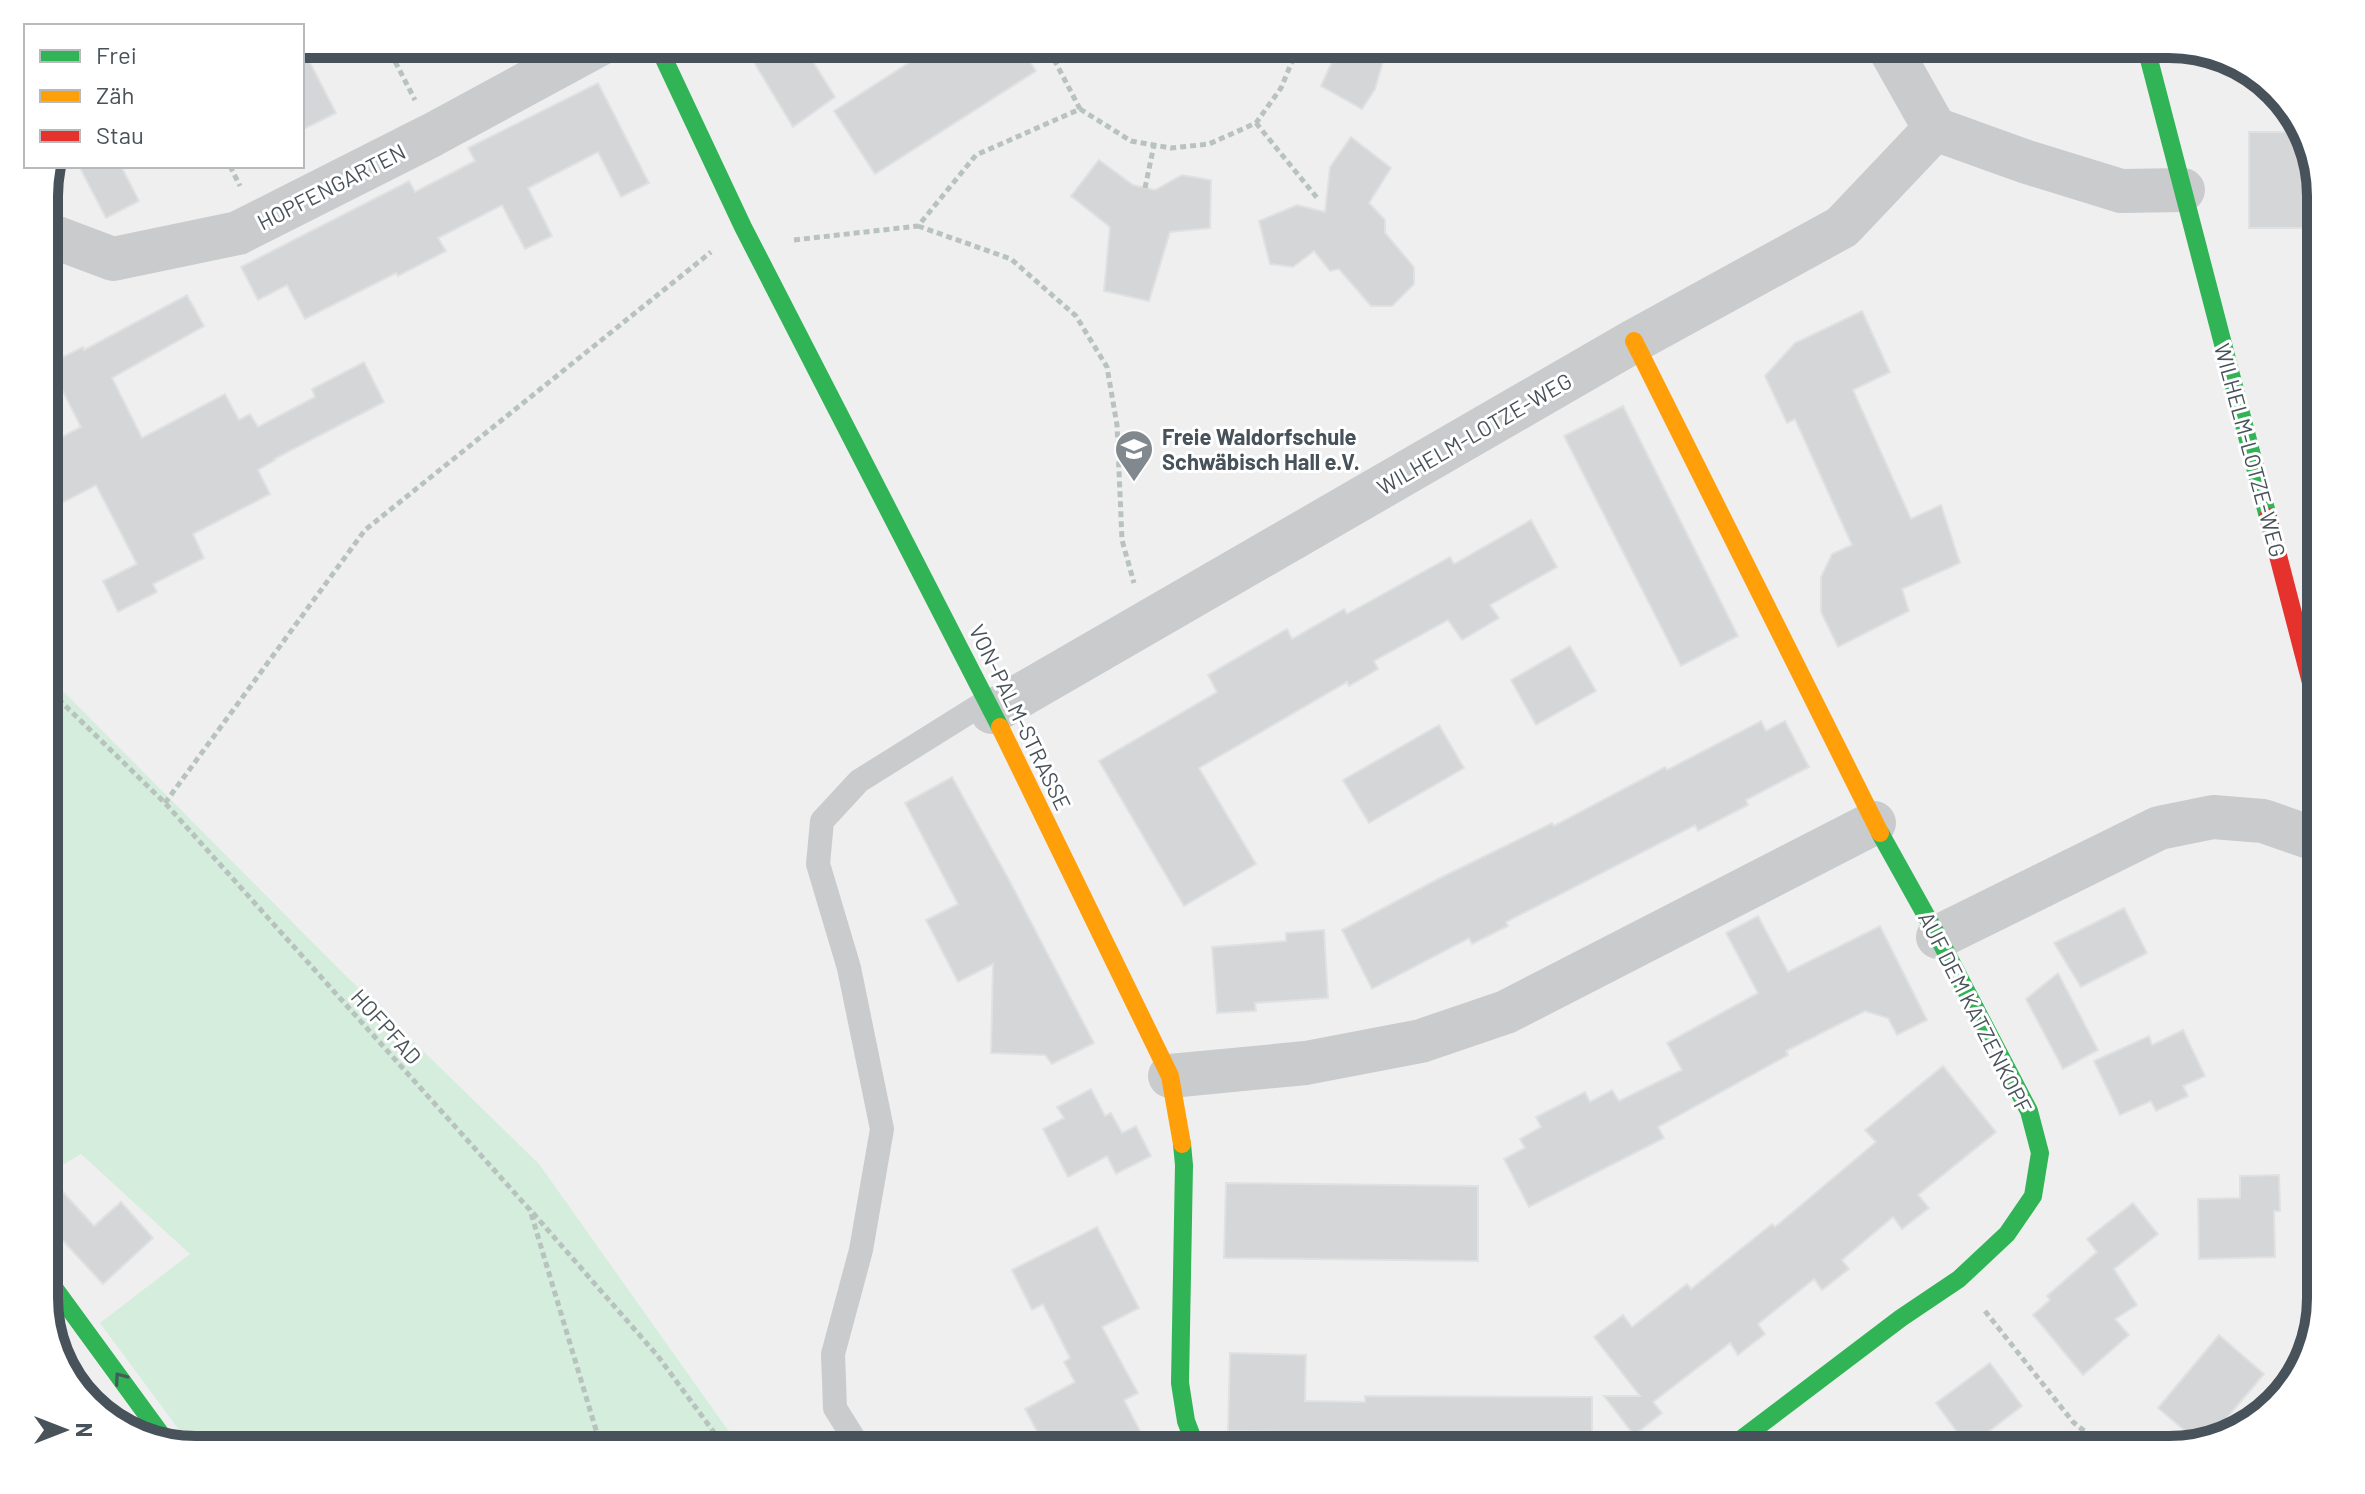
<svg xmlns="http://www.w3.org/2000/svg" width="2365" height="1494" font-family="Barlow,sans-serif">
  <rect width="100%" height="100%" fill="#efefef"/>
  <!-- green -->
  <path fill="#d5eddc" d="M 44,672 L 342,972 L 539,1164 L 742,1450 L 194,1450 L 100,1323 L 190,1254 L 81,1154 L 44,1176 Z"/>
  <!-- building -->
  <g fill="#d5d6d8" stroke="#e0e1e2" stroke-width="2">
    <path d="M 753,44 L 802,44 L 835,97 L 793,127 L 755,64 Z"/>
    <path d="M 938,44 L 1019,44 L 1036,71 L 875,174 L 834,111 Z"/>
    <path d="M 1340,44 L 1388,44 L 1375,89 L 1362,109 L 1321,86 Z"/>
    <path d="M 302,47 L 336,113 L 302,130 Z"/>
    <path d="M 598,83 L 649,183 L 621,197 L 598,152 L 528,188 L 552,236 L 525,249 L 502,205 L 438,238 L 446,251 L 398,276 L 396,273 L 305,319 L 287,285 L 258,300 L 241,267 L 409,181 L 415,192 L 475,161 L 468,148 Z"/>
    <path d="M 2249,132 L 2304,132 L 2321,195 L 2321,228 L 2249,228 Z"/>
    <path d="M 1351,137 L 1391,168 L 1369,203 L 1385,220 L 1385,233 L 1414,267 L 1414,284 L 1392,306 L 1371,306 L 1339,269 L 1330,271 L 1314,251 L 1293,267 L 1270,264 L 1259,221 L 1297,205 L 1325,212 L 1330,167 Z"/>
    <path d="M 1099,160 L 1133,185 L 1155,190 L 1182,175 L 1211,180 L 1210,228 L 1170,232 L 1149,301 L 1104,291 L 1110,227 L 1071,196 Z"/>
    <path d="M 79,166 L 121,166 L 139,201 L 106,218 Z"/>
    <path d="M 187,295 L 204,326 L 112,378 L 142,438 L 225,394 L 239,420 L 250,414 L 258,427 L 315,397 L 312,389 L 364,362 L 384,402 L 274,459 L 275,460 L 258,470 L 270,494 L 193,534 L 204,558 L 153,584 L 157,592 L 118,612 L 103,581 L 137,564 L 96,485 L 62,503 L 44,469 L 44,446 L 81,427 L 49,364 L 83,347 L 84,350 Z"/>
    <path d="M 1862,311 L 1890,372 L 1853,390 L 1911,519 L 1941,505 L 1960,563 L 1902,589 L 1909,611 L 1838,647 L 1821,612 L 1821,577 L 1832,554 L 1852,545 L 1795,419 L 1787,423 L 1765,376 L 1795,343 Z"/>
    <path d="M 1623,406 L 1738,636 L 1681,666 L 1564,436 Z"/>
    <path d="M 1531,520 L 1557,567 L 1490,605 L 1499,618 L 1462,640 L 1448,620 L 1374,661 L 1378,669 L 1349,686 L 1347,682 L 1199,768 L 1256,864 L 1184,906 L 1099,761 L 1217,692 L 1208,675 L 1287,629 L 1292,639 L 1344,609 L 1347,614 L 1450,557 L 1454,564 Z"/>
    <path d="M 1570,646 L 1596,691 L 1536,725 L 1511,680 Z"/>
    <path d="M 1761,721 L 1766,731 L 1785,721 L 1809,767 L 1746,800 L 1748,805 L 1698,831 L 1695,825 L 1506,922 L 1508,926 L 1472,944 L 1469,938 L 1372,989 L 1342,930 L 1440,878 L 1552,823 L 1554,826 L 1665,767 L 1667,770 Z"/>
    <path d="M 1439,725 L 1464,768 L 1369,823 L 1343,780 Z"/>
    <path d="M 952,777 L 1008,878 L 1094,1043 L 1052,1064 L 1045,1055 L 991,1053 L 993,964 L 958,982 L 926,920 L 958,904 L 905,803 Z"/>
    <path d="M 2124,908 L 2147,953 L 2081,987 L 2054,943 Z"/>
    <path d="M 1758,916 L 1788,972 L 1880,926 L 1927,1020 L 1897,1035 L 1888,1018 L 1865,1011 L 1786,1051 L 1788,1055 L 1658,1127 L 1664,1138 L 1529,1207 L 1504,1159 L 1525,1148 L 1520,1139 L 1541,1127 L 1536,1117 L 1585,1092 L 1590,1102 L 1612,1090 L 1619,1101 L 1682,1070 L 1667,1043 L 1758,993 L 1726,933 Z"/>
    <path d="M 1324,930 L 1328,998 L 1255,1003 L 1256,1011 L 1217,1013 L 1212,947 L 1286,941 L 1286,933 Z"/>
    <path d="M 2058,973 L 2098,1050 L 2063,1069 L 2026,999 Z"/>
    <path d="M 2183,1030 L 2205,1076 L 2183,1086 L 2188,1096 L 2156,1111 L 2151,1101 L 2120,1115 L 2094,1061 L 2149,1036 L 2152,1045 Z"/>
    <path d="M 1943,1066 L 1996,1132 L 1918,1195 L 1929,1208 L 1902,1229 L 1893,1217 L 1842,1260 L 1849,1269 L 1822,1290 L 1814,1279 L 1758,1324 L 1765,1334 L 1752,1344 L 1738,1355 L 1730,1343 L 1653,1402 L 1662,1413 L 1634,1435 L 1604,1396 L 1640,1396 L 1594,1337 L 1623,1315 L 1632,1327 L 1687,1284 L 1691,1289 L 1772,1224 L 1775,1227 L 1876,1142 L 1865,1130 Z"/>
    <path d="M 1091,1089 L 1105,1116 L 1111,1113 L 1122,1133 L 1136,1126 L 1151,1156 L 1116,1174 L 1107,1156 L 1068,1177 L 1043,1129 L 1064,1118 L 1057,1107 Z"/>
    <path d="M 2279,1175 L 2280,1211 L 2274,1211 L 2275,1257 L 2199,1259 L 2198,1199 L 2240,1198 L 2240,1176 Z"/>
    <path d="M 1226,1183 L 1478,1186 L 1478,1261 L 1224,1258 Z"/>
    <path d="M 60,1189 L 94,1226 L 121,1202 L 153,1238 L 103,1284 L 44,1220 L 44,1203 Z"/>
    <path d="M 2133,1203 L 2158,1234 L 2114,1269 L 2137,1305 L 2115,1319 L 2129,1335 L 2083,1375 L 2033,1315 L 2050,1300 L 2047,1296 L 2097,1252 L 2087,1239 Z"/>
    <path d="M 1097,1227 L 1139,1308 L 1102,1327 L 1138,1393 L 1124,1400 L 1141,1433 L 1110,1450 L 1100,1432 L 1068,1450 L 1047,1450 L 1025,1409 L 1075,1382 L 1064,1362 L 1070,1358 L 1043,1304 L 1032,1310 L 1012,1270 Z"/>
    <path d="M 2219,1335 L 2264,1374 L 2208,1440 L 2198,1442 L 2158,1408 Z"/>
    <path d="M 1230,1353 L 1306,1355 L 1305,1401 L 1365,1402 L 1365,1396 L 1592,1397 L 1592,1444 L 1587,1444 L 1587,1450 L 1344,1450 L 1344,1433 L 1228,1431 Z"/>
    <path d="M 1990,1363 L 2022,1406 L 1968,1447 L 1936,1403 Z"/>
  </g>
  <g fill="none" stroke-linecap="round" stroke-linejoin="round">
    <!-- path -->
    <g stroke="#b8c2be" stroke-width="5" stroke-dasharray="6 4" stroke-linecap="butt">
      <path d="M 386,44 L 415,100"/>
      <path d="M 1080,109 L 1131,141 L 1171,148 L 1209,144 L 1256,123 L 1281,88 L 1296,52 L 1296,44"/>
      <path d="M 1256,123 L 1318,199"/>
      <path d="M 230,166 L 240,186"/>
      <path d="M 1145,188 L 1154,145"/>
      <path d="M 918,226 L 1011,259 L 1076,316 L 1107,367 L 1117,425 L 1122,540 L 1134,583"/>
      <path d="M 794,240 L 918,226 L 976,155 L 1080,109 L 1046,44"/>
      <path d="M 44,685 L 165,803 L 530,1210 L 602,1450"/>
      <path d="M 165,803 L 365,530 L 711,252"/>
      <path d="M 533,1213 L 657,1355 L 727,1450"/>
      <path d="M 1985,1311 L 2073,1422 L 2108,1450"/>
    </g>
    <!-- lane -->
    <path stroke="#c9cbcd" stroke-width="24" d="M 861,1450 L 835,1408 L 833,1354 L 861,1250 L 882,1129 L 849,968 L 818,864 L 822,821 L 859,781 L 987,701"/>
    <!-- street -->
    <g stroke="#c9cbcd" stroke-width="44">
      <path d="M 1935,129 L 2027,162 L 2121,191 L 2183,190"/>
      <path d="M 44,233 L 113,259 L 238,233 L 432,135 L 600,44"/>
      <path d="M 992,712 L 1634,341 L 1842,227 L 1935,129 L 1887,44"/>
      <path d="M 1938,937 L 2159,828 L 2213,817 L 2263,821 L 2321,841"/>
      <path d="M 1170,1076 L 1306,1063 L 1421,1041 L 1506,1012 L 1874,823"/>
    </g>
    <!-- fast -->
    <g stroke="#30b455" stroke-width="18">
      <path d="M 657,44 L 743,227 L 1000,727"/>
      <path d="M 2145,44 L 2268,517"/>
      <path d="M 1182,1144 L 1184,1165 L 1180,1383 L 1186,1421 L 1197,1450"/>
      <path d="M 44,1274 L 166,1441"/>
      <path d="M 1727,1450 L 1901,1318 L 1959,1279 L 2007,1234 L 2033,1196 L 2040,1153 L 2029,1111 L 1938,937 L 1880,833"/>
    </g>
    <!-- slow -->
    <g stroke="#ff9f0a" stroke-width="18">
      <path d="M 1634,341 L 1880,833"/>
      <path d="M 1000,727 L 1170,1076 L 1182,1144"/>
    </g>
    <!-- jam -->
    <path stroke="#e5322d" stroke-width="18" d="M 2268,517 L 2316,702 L 2321,709"/>
  </g>
  <!-- one-way arrows -->
  <defs><path id="oneway-chevron" d="M-2-3.5L2.5 0L-2 3.5" fill="none" stroke-width="1.6" stroke-linecap="round" stroke-linejoin="round" transform="scale(2)"/></defs>
  <use stroke="#465c5a" href="#oneway-chevron" transform="translate(120 1378) rotate(-126)"/>
  <!-- icons -->
  <defs>
    <symbol id="school-pin" viewBox="-11 -11 22 30"><path d="M0 17L-7.5 6A9.5 9.5 0 1 1 7.5 6Z" fill="#82898e" stroke="#fff"/><path d="M0-5L7-2L0 1L-7-2ZM-4 1L0 2.5L4 1V4Q0 6-4 4Z" fill="#fff"/></symbol>
  </defs>
  <g fill-rule="evenodd">
    <use href="#school-pin" x="1112" y="427" width="44" height="60"/>
  </g>
  <g text-anchor="middle" dominant-baseline="central" stroke-width="6" stroke-linejoin="round" paint-order="stroke">
    <!-- street labels -->
    <g font-size="22" fill="#48525a" stroke="#fff">
      <text transform="translate(331 186) rotate(-27)">HOPFENGARTEN</text>
      <text transform="translate(1474 433) rotate(-30)">WILHELM-LOTZE-WEG</text>
      <text transform="translate(2251 450) rotate(75)">WILHELM-LOTZE-WEG</text>
      <text transform="translate(1021 717) rotate(64)">VON-PALM-STRASSE</text>
      <text transform="translate(1976 1012) rotate(63)">AUF DEM KATZENKOPF</text>
      <text transform="translate(387 1026) rotate(48)">HOFPFAD</text>
    </g>
    <!-- poi labels -->
    <g font-size="22" font-weight="bold" fill="#48525a" stroke="#fff" text-anchor="start">
      <text x="1162" y="436">Freie Waldorfschule<tspan x="1162" dy="25">Schwäbisch Hall e.V.</tspan></text>
    </g>
  </g>
  <!-- crop -->
  <path d="M0 0H2365V1494H0ZM196 58H2169A138 138 0 0 1 2307 196V1298A138 138 0 0 1 2169 1436H196A138 138 0 0 1 58 1298V196A138 138 0 0 1 196 58Z" fill="#fff" fill-rule="evenodd"/>
  <path fill="none" stroke="#48525a" stroke-width="10" d="M196 58H2169A138 138 0 0 1 2307 196V1298A138 138 0 0 1 2169 1436H196A138 138 0 0 1 58 1298V196A138 138 0 0 1 196 58Z"/>
  <!-- legend -->
  <rect x="24" y="24" width="280" height="144" fill="#ffffff" stroke="#b6babd" stroke-width="2"/>
  <rect x="40" y="50" width="40" height="12" fill="#30b455" stroke="#b6babd" stroke-width="2"/>
  <text x="96" y="64" font-size="24" fill="#48525a">Frei</text>
  <rect x="40" y="90" width="40" height="12" fill="#ff9f0a" stroke="#b6babd" stroke-width="2"/>
  <text x="96" y="104" font-size="24" fill="#48525a">Zäh</text>
  <rect x="40" y="130" width="40" height="12" fill="#e5322d" stroke="#b6babd" stroke-width="2"/>
  <text x="96" y="144" font-size="24" fill="#48525a">Stau</text>
  <!-- north arrow -->
  <g transform="translate(64 1430) rotate(90)" stroke="#ffffff" stroke-width="6" paint-order="stroke">
  <path d="M0-6L14 30L0 20L-14 30Z" fill="#48525a"/>
  <text y="-12" font-size="22" font-weight="bold" text-anchor="middle" fill="#48525a">N</text>
  </g>
</svg>
